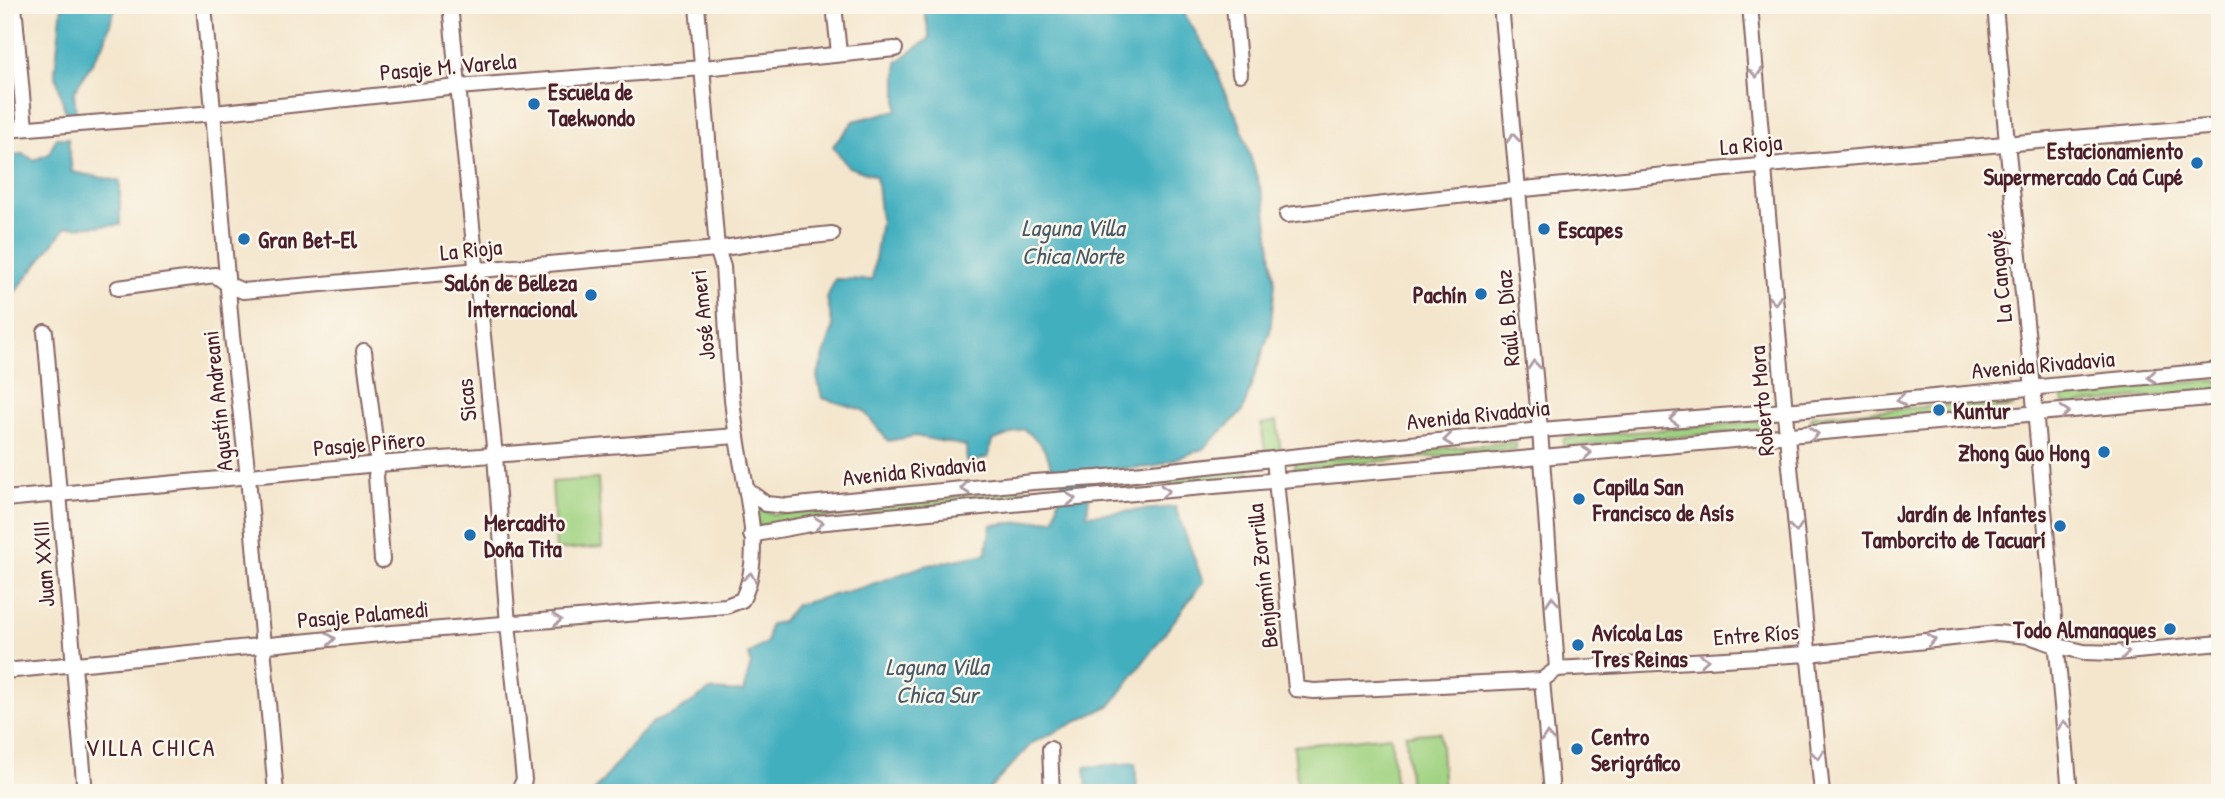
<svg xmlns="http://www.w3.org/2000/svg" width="2225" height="798" font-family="'Patrick Hand',sans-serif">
  <rect width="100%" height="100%" fill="#fbf7ec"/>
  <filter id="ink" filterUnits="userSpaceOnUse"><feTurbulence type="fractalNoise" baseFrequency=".0143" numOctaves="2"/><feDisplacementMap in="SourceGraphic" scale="14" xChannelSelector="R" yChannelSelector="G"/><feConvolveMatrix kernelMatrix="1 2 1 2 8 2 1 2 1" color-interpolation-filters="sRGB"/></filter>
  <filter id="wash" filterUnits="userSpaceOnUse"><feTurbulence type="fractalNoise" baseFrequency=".00686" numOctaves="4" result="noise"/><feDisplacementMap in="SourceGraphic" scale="28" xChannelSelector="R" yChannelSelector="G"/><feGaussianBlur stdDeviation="1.57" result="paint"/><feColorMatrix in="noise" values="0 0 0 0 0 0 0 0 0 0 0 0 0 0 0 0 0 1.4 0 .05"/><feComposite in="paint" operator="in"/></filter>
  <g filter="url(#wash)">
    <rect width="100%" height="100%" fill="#f4e6cd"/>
    <!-- green -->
    <g fill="#a1d382" stroke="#767956" stroke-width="2">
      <path d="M 2220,380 L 2220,390 L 2064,405 L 2062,393 Z"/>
      <path d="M 2012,400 L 2013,407 L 1811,426 L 1811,416 Z"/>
      <path d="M 1277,421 L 1281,454 L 1266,456 L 1261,424 Z"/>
      <path d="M 1764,421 L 1765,429 L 1563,447 L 1564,438 Z"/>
      <path d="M 1516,442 L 1516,449 L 1294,469 L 1296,461 Z"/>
      <path d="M 1249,467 L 1250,477 L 780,522 L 760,526 L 753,519 L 754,508 L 774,514 Z"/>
      <path d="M 598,479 L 602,547 L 556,550 L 552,482 Z"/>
      <path d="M 1440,732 L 1444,793 L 1410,793 L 1406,735 Z"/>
      <path d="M 1391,736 L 1396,793 L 1298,793 L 1294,746 Z"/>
    </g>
    <!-- water -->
    <g fill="#42afbf" stroke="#466775" stroke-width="2">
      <path d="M 62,5 L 116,5 L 104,43 L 74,92 L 76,113 L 65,111 L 55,72 Z"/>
      <path d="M 923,5 L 1179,5 L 1213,61 L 1225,93 L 1239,121 L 1265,203 L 1275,283 L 1270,331 L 1242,412 L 1203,449 L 1153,467 L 1092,470 L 1087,515 L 1175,507 L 1203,582 L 1111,705 L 1032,743 L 986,793 L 593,793 L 632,744 L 653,722 L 674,714 L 710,690 L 743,692 L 751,664 L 749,654 L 767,642 L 770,624 L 782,622 L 796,605 L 864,587 L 924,566 L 986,554 L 991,525 L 1055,519 L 1064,473 L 1051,467 C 1047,449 1039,440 1023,429 L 992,441 L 988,457 L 967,464 L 966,446 L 915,436 L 888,441 L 863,410 L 822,398 L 817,377 L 833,328 L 827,298 L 835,279 L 872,280 L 881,220 L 876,176 L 848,167 L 833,146 L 854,121 L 897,110 L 897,62 L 930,38 Z"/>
      <path d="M 56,138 L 68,138 L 72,172 L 120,181 L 120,225 L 66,227 L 5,305 L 5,155 L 23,154 L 34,160 L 49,154 Z"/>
      <path d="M 1135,763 L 1137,789 L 1087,792 L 1085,767 Z"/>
    </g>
  </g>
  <g filter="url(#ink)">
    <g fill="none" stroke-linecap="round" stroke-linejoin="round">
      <defs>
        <g id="minor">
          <path d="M 14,5 L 25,128"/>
          <path d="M 204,5 L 232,336 L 248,477 L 276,793"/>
          <path d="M 450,5 L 495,456 L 508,624 L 524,780 L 519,790 L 516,793"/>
          <path d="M 834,5 L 839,53"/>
          <path d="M 1234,5 L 1240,74"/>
          <path d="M 1501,5 L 1540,430 L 1557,669"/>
          <path d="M 1750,5 L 1787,436 L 1822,793"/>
          <path d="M 1995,5 L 2007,143 L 2033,388 L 2070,793"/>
          <path d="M 5,130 L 214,113 L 458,87 L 703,68 L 895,49"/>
          <path d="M 1287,215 C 1597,179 1908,151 2220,126"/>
          <path d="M 118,288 L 215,275 L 229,285 L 243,291 L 717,249 L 782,239 L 832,234"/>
          <path d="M 45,332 L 85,793"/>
          <path d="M 364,351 L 378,464 L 376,476 L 382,560"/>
          <path d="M 1274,459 L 1296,689 L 1314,691 L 1542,680 L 1557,669 L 1808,654 L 1997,633 L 2029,636 L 2058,646 L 2084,652 L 2116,653 L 2220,643"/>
          <path d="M 747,490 L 766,504 L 787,506 L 1033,482 L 1097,478 L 1540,430 L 1785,411 L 2220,370"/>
          <path d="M 5,499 L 378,464 L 736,436"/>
          <path d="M 751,535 L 816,523 L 1044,501 L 2220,397"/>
          <path d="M 5,671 L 380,634 L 726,606 L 742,600 C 766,554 744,487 737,437 C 728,382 727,323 723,267 L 717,249 L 697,5"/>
          <path d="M 1542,680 L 1552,793"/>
          <path d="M 1050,749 L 1052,793"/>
        </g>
      </defs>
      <!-- minor casing -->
      <use href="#minor" stroke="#866564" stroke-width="18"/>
      <!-- minor -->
      <use href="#minor" stroke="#fff" stroke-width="14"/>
    </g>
    <!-- one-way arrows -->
    <defs><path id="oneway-chevron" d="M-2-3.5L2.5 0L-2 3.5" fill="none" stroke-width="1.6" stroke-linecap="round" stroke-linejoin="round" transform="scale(1.75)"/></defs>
    <g stroke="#ae9aa0">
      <use href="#oneway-chevron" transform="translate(1756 73) rotate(85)"/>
      <use href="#oneway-chevron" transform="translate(1513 138) rotate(-95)"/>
      <use href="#oneway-chevron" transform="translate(1775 300) rotate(85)"/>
      <use href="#oneway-chevron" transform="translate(1534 365) rotate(-95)"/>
      <use href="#oneway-chevron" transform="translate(2152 377) rotate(175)"/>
      <use href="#oneway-chevron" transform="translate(1901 400) rotate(175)"/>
      <use href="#oneway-chevron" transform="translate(2065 412) rotate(-5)"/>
      <use href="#oneway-chevron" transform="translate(1674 419) rotate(175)"/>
      <use href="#oneway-chevron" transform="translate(1814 434) rotate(-5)"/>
      <use href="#oneway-chevron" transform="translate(1448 440) rotate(174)"/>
      <use href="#oneway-chevron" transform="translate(1587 453) rotate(-5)"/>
      <use href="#oneway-chevron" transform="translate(965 488) rotate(174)"/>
      <use href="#oneway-chevron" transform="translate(1165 491) rotate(-5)"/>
      <use href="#oneway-chevron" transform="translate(1071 499) rotate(-4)"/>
      <use href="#oneway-chevron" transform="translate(819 523) rotate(-7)"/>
      <use href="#oneway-chevron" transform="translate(1796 528) rotate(84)"/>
      <use href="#oneway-chevron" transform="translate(750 577) rotate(-81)"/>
      <use href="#oneway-chevron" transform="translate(1552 601) rotate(-94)"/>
      <use href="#oneway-chevron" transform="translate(557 620) rotate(-5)"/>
      <use href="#oneway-chevron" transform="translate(331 639) rotate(-6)"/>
      <use href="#oneway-chevron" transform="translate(1931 640) rotate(-6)"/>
      <use href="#oneway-chevron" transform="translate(2125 652) rotate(-5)"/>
      <use href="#oneway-chevron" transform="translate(1704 660) rotate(-4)"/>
      <use href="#oneway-chevron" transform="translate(2064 725) rotate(-95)"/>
      <use href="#oneway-chevron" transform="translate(1547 737) rotate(-95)"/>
      <use href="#oneway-chevron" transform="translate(1818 755) rotate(84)"/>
    </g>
  </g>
  <!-- markers -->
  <g fill="#1f6fb2" stroke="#fbf7ec" stroke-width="2.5">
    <circle cx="534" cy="104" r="7"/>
    <circle cx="2197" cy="163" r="7"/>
    <circle cx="1544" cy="229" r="7"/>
    <circle cx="244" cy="239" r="7"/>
    <circle cx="1481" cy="294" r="7"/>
    <circle cx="591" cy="295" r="7"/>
    <circle cx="1939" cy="410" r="7"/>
    <circle cx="2104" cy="452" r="7"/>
    <circle cx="1579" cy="499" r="7"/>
    <circle cx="2060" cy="526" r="7"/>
    <circle cx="470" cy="535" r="7"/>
    <circle cx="2170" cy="629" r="7"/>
    <circle cx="1578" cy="645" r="7"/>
    <circle cx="1577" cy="749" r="7"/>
  </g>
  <g text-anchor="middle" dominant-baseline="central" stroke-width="5" stroke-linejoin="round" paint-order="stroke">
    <!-- street labels -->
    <g font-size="23" fill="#4a1f2b" stroke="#fbf7ec">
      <text transform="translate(448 66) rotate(-5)">Pasaje M. Varela</text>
      <text transform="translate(1751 144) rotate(-5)">La Rioja</text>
      <text transform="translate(471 249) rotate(-6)">La Rioja</text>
      <text transform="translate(1999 276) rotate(-96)">La Cangayé</text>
      <text transform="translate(702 315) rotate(-96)">José Ameri</text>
      <text transform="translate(1507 318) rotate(-95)">Raúl B. Díaz</text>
      <text transform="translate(2043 364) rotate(-5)">Avenida Rivadavia</text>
      <text transform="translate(466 400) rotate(-96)">Sicas</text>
      <text transform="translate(217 401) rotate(-96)">Agustín Andreani</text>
      <text transform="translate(1761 401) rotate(-95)">Roberto Mora</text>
      <text transform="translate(1478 414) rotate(-6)">Avenida Rivadavia</text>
      <text transform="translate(369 443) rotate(-5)">Pasaje Piñero</text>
      <text transform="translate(914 470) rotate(-6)">Avenida Rivadavia</text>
      <text transform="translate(43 564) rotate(-94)">Juan XXIII</text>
      <text transform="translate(1262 576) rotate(-96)">Benjamín Zorrilla</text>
      <text transform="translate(363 614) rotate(-5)">Pasaje Palamedi</text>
      <text transform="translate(1756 634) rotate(-4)">Entre Ríos</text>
    </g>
    <!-- poi labels -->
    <g font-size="23" font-weight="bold" fill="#4a1f2b" stroke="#fbf7ec" text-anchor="start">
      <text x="548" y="91">Escuela de<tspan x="548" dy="26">Taekwondo</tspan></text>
      <text x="2183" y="150" text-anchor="end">Estacionamiento<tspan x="2183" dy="26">Supermercado Caá Cupé</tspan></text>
      <text x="1558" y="229">Escapes</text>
      <text x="258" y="239">Gran Bet-El</text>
      <text x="577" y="282" text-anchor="end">Salón de Belleza<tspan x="577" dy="26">Internacional</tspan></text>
      <text x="1467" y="294" text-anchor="end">Pachín</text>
      <text x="1953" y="410">Kuntur</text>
      <text x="2090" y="452" text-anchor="end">Zhong Guo Hong</text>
      <text x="1593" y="486">Capilla San<tspan x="1593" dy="26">Francisco de Asís</tspan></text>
      <text x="2046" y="513" text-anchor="end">Jardín de Infantes<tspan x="2046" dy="26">Tamborcito de Tacuarí</tspan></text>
      <text x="484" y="522">Mercadito<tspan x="484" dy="26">Doña Tita</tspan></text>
      <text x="2156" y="629" text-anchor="end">Todo Almanaques</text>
      <text x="1592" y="632">Avícola Las<tspan x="1592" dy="26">Tres Reinas</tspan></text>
      <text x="1591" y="736">Centro<tspan x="1591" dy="26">Serigráfico</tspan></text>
    </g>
    <!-- water labels -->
    <g font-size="24" font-style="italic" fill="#475966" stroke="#fbf7ec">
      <text x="1073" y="227">Laguna Villa<tspan x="1073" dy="28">Chica Norte</tspan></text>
      <text x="937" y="666">Laguna Villa<tspan x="937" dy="28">Chica Sur</tspan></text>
    </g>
    <!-- neighbourhood labels -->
    <g font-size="24" letter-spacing="2" fill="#4a1f2b" stroke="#fbf7ec">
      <text x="151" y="747">VILLA CHICA</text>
    </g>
  </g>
  <!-- margin -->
  <rect width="2225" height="798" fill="none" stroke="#fbf7ec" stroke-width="28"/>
</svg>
